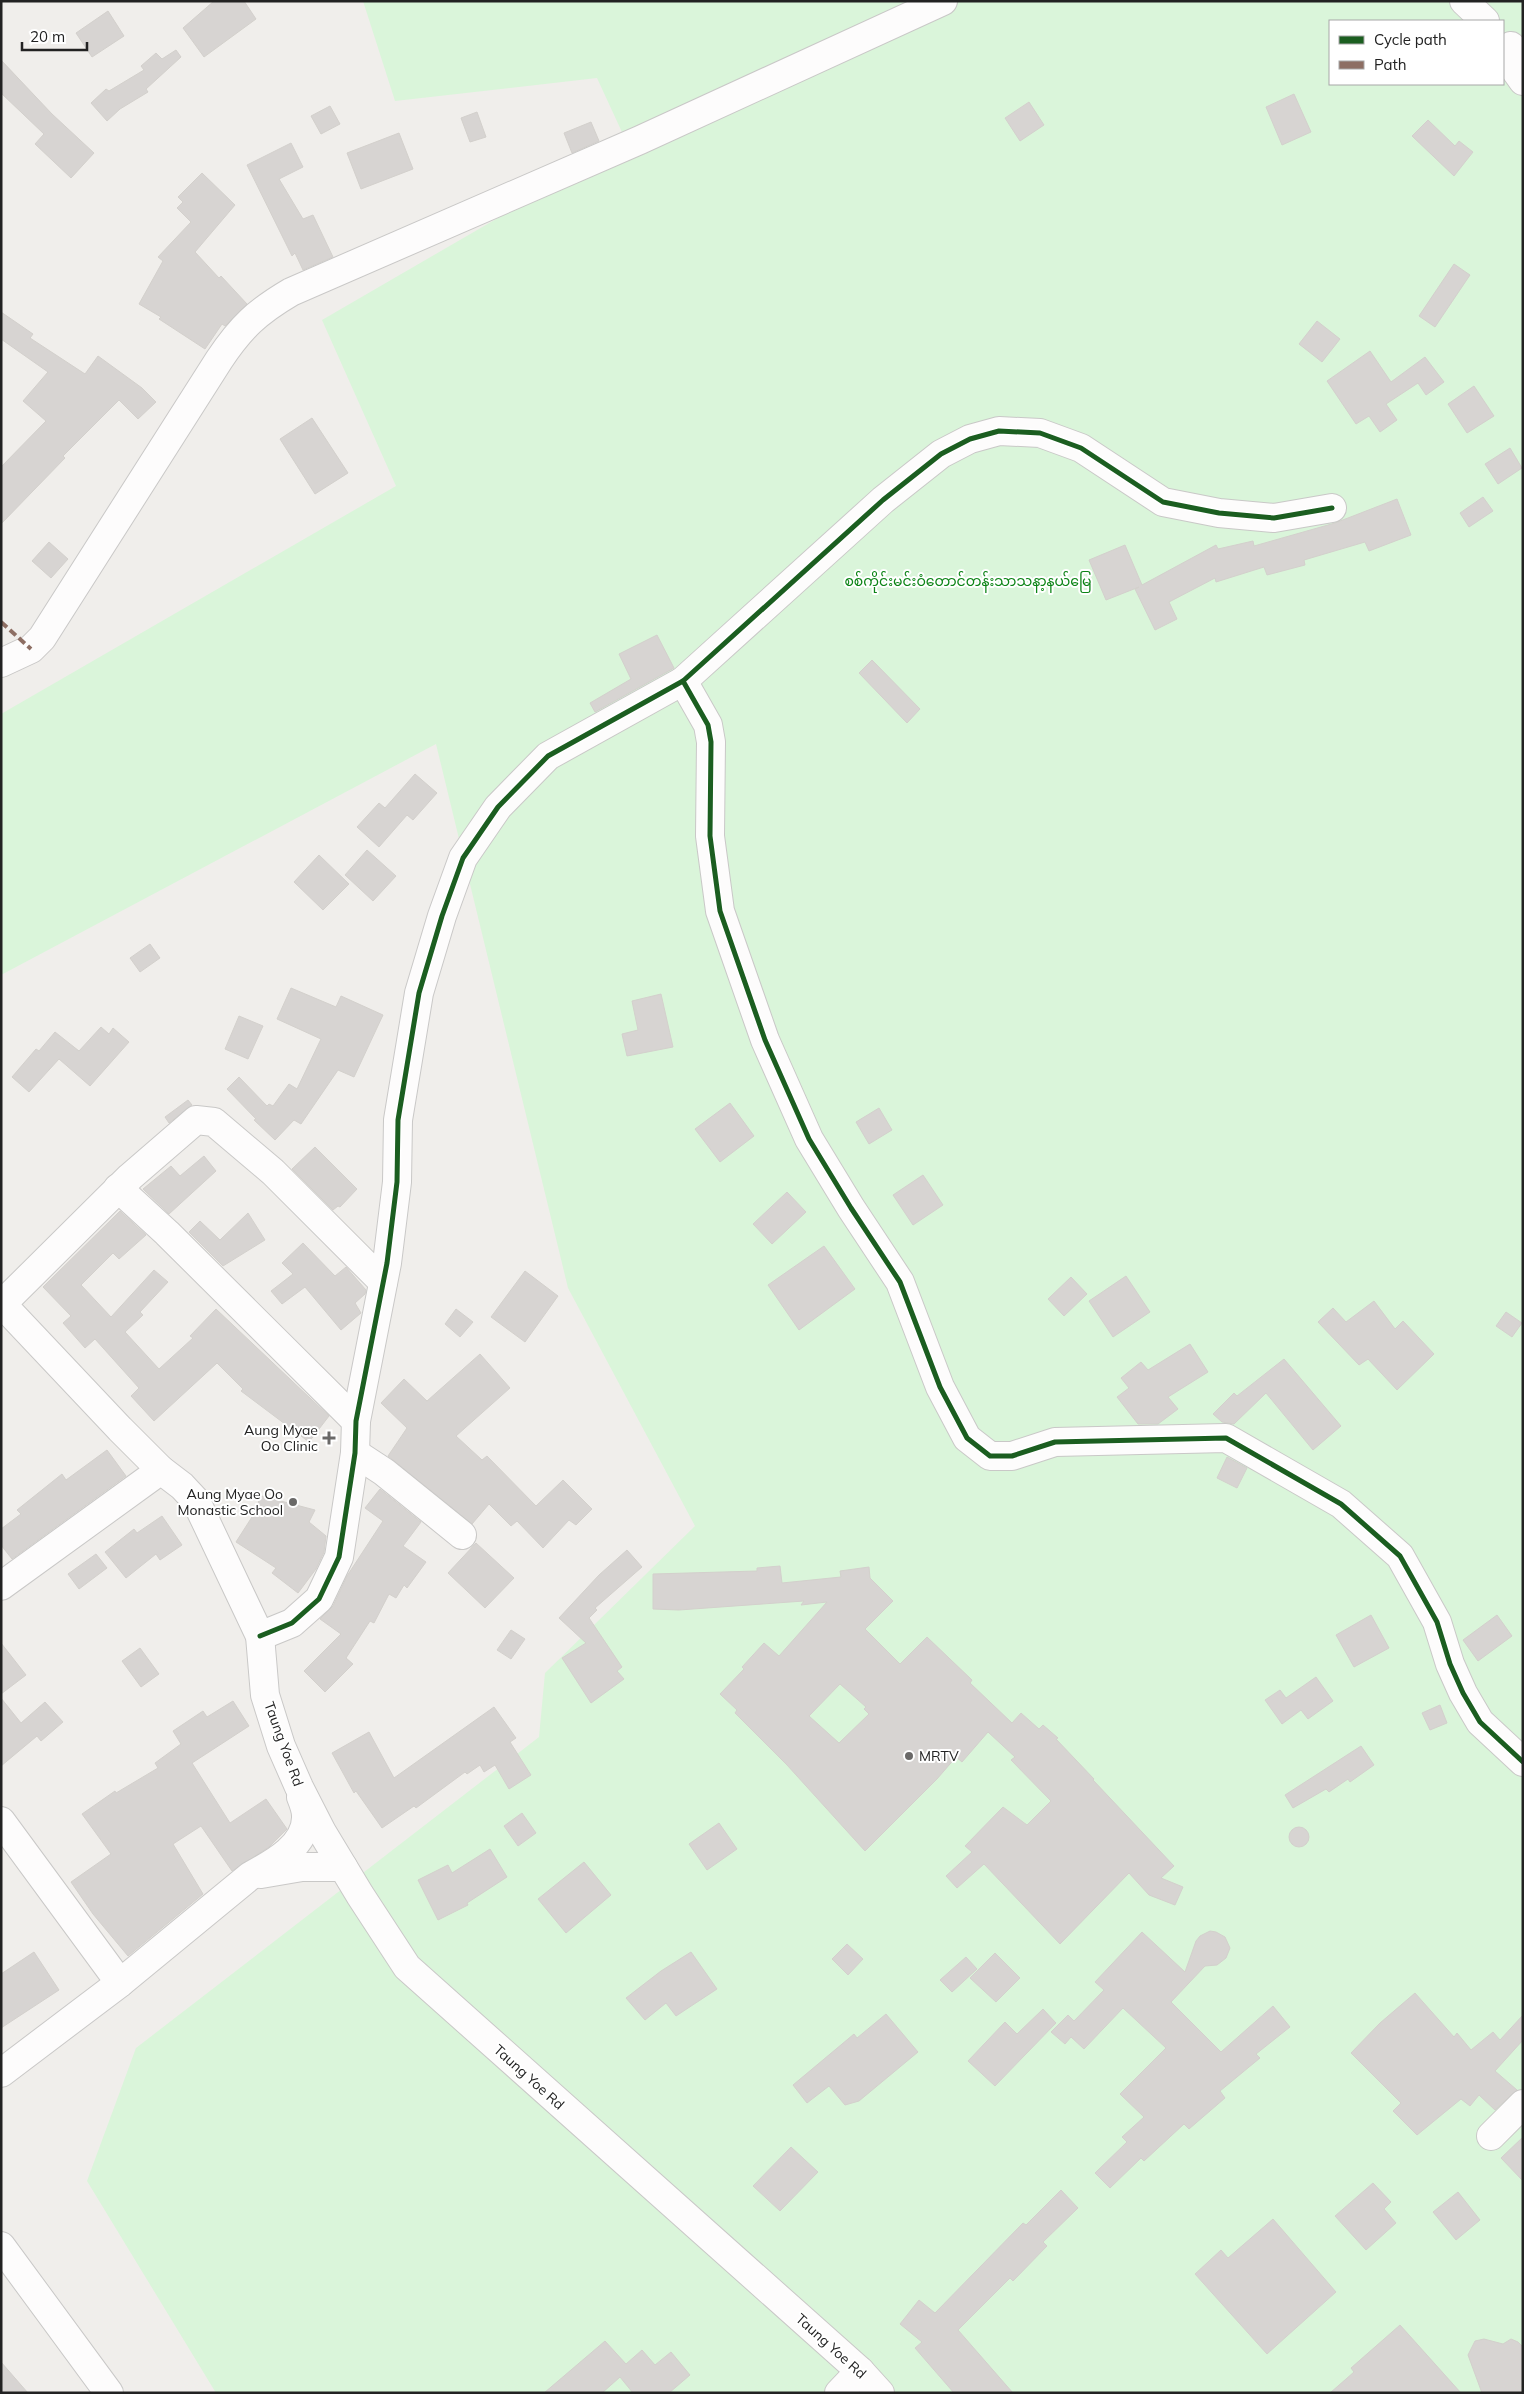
<svg xmlns="http://www.w3.org/2000/svg" width="1524" height="2394" font-family="Mulish,'Noto Sans Myanmar',sans-serif">
  <rect width="100%" height="100%" fill="#f0eeeb"/>
  <!-- park -->
  <path fill="#daf5da" fill-rule="evenodd" d="M 363,1 L 1523,1 L 1523,2393 L 216,2393 L 87,2181 L 136,2048 L 539,1737 L 545,1673 L 695,1526 L 568,1288 L 436,744 L 1,975 L 1,714 L 396,486 L 322,320 L 627,143 L 597,78 L 395,101 ZM 1330,21 L 1503,21 L 1503,84 L 1330,84 Z"/>
  <!-- building -->
  <g fill="#d7d4d2" stroke="#d3d0cc" fill-rule="evenodd">
    <path d="M 214,1 L 244,1 L 256,19 L 204,57 L 183,28 Z"/>
    <path d="M 108,11 L 124,36 L 92,57 L 76,33 Z"/>
    <path d="M 176,50 L 181,57 L 146,89 L 148,92 L 120,109 L 107,121 L 91,103 L 106,89 L 109,91 L 144,70 L 141,66 L 156,53 L 162,59 Z"/>
    <path d="M 1,60 L 52,114 L 94,153 L 71,178 L 35,144 L 44,134 L 1,93 Z"/>
    <path d="M 1294,94 L 1311,132 L 1282,145 L 1266,107 Z"/>
    <path d="M 1029,102 L 1044,125 L 1020,141 L 1005,118 Z"/>
    <path d="M 330,106 L 340,124 L 321,134 L 311,116 Z"/>
    <path d="M 477,112 L 486,137 L 470,142 L 461,118 Z"/>
    <path d="M 1428,120 L 1455,146 L 1459,141 L 1473,152 L 1454,176 L 1412,136 Z"/>
    <path d="M 591,122 L 599,141 L 572,153 L 564,133 Z"/>
    <path d="M 399,133 L 413,169 L 361,189 L 347,153 Z"/>
    <path d="M 291,143 L 303,167 L 279,179 L 303,219 L 313,215 L 333,257 L 303,270 L 295,253 L 292,256 L 247,165 Z"/>
    <path d="M 202,173 L 235,205 L 195,252 L 219,278 L 221,276 L 247,304 L 225,326 L 222,324 L 205,349 L 159,319 L 161,317 L 139,304 L 163,261 L 158,257 L 191,222 L 177,208 L 183,202 L 178,197 Z"/>
    <path d="M 1454,264 L 1470,275 L 1435,327 L 1419,316 Z"/>
    <path d="M 1,312 L 33,334 L 30,338 L 85,374 L 98,356 L 142,388 L 156,402 L 138,419 L 119,400 L 63,456 L 65,458 L 1,524 L 1,467 L 46,421 L 23,401 L 48,372 L 1,339 Z"/>
    <path d="M 1317,321 L 1340,339 L 1322,362 L 1299,344 Z"/>
    <path d="M 1370,351 L 1391,382 L 1425,357 L 1444,382 L 1426,395 L 1418,383 L 1386,404 L 1397,420 L 1380,432 L 1369,416 L 1356,424 L 1327,381 Z"/>
    <path d="M 1474,386 L 1494,416 L 1467,433 L 1448,404 Z"/>
    <path d="M 312,418 L 348,473 L 315,494 L 280,439 Z"/>
    <path d="M 1510,448 L 1522,468 L 1498,484 L 1485,464 Z"/>
    <path d="M 1483,497 L 1493,511 L 1469,527 L 1460,513 Z"/>
    <path d="M 1397,499 L 1411,535 L 1369,551 L 1365,542 L 1304,560 L 1305,565 L 1267,575 L 1264,567 L 1216,582 L 1215,578 L 1169,602 L 1177,619 L 1155,630 L 1135,589 L 1139,587 L 1106,600 L 1089,560 L 1125,545 L 1142,585 L 1216,545 L 1218,549 L 1253,541 L 1254,546 L 1335,523 Z"/>
    <path d="M 49,542 L 68,559 L 51,578 L 32,561 Z"/>
    <path d="M 657,635 L 674,668 L 595,712 L 590,703 L 631,679 L 619,654 Z"/>
    <path d="M 872,660 L 920,709 L 907,723 L 859,673 Z"/>
    <path d="M 415,774 L 437,793 L 413,820 L 407,815 L 379,847 L 357,827 L 379,803 L 385,808 Z"/>
    <path d="M 367,850 L 396,876 L 373,901 L 345,875 Z"/>
    <path d="M 319,855 L 349,884 L 323,910 L 294,882 Z"/>
    <path d="M 150,944 L 160,958 L 140,972 L 130,958 Z"/>
    <path d="M 291,988 L 336,1007 L 341,996 L 383,1015 L 354,1077 L 338,1070 L 301,1124 L 294,1120 L 275,1140 L 254,1120 L 256,1119 L 227,1089 L 239,1077 L 267,1106 L 269,1104 L 273,1106 L 289,1084 L 297,1089 L 321,1039 L 277,1019 Z"/>
    <path d="M 661,994 L 673,1047 L 627,1056 L 622,1034 L 638,1030 L 632,1001 Z"/>
    <path d="M 239,1016 L 263,1026 L 248,1059 L 225,1049 Z"/>
    <path d="M 101,1027 L 109,1034 L 113,1028 L 129,1042 L 90,1086 L 59,1059 L 29,1092 L 12,1077 L 36,1049 L 39,1051 L 55,1032 L 79,1051 Z"/>
    <path d="M 188,1100 L 192,1105 L 169,1123 L 165,1117 Z"/>
    <path d="M 730,1103 L 754,1136 L 720,1162 L 695,1129 Z"/>
    <path d="M 879,1108 L 892,1130 L 869,1144 L 856,1122 Z"/>
    <path d="M 315,1147 L 357,1189 L 340,1207 L 338,1206 L 333,1210 L 292,1169 Z"/>
    <path d="M 204,1156 L 216,1171 L 169,1214 L 143,1189 L 171,1166 L 180,1176 Z"/>
    <path d="M 923,1175 L 943,1205 L 913,1225 L 893,1195 Z"/>
    <path d="M 787,1192 L 806,1212 L 772,1244 L 753,1224 Z"/>
    <path d="M 120,1211 L 146,1235 L 119,1259 L 113,1253 L 81,1285 L 111,1317 L 154,1270 L 168,1282 L 140,1312 L 143,1315 L 125,1332 L 159,1369 L 193,1338 L 190,1336 L 216,1309 L 329,1416 L 309,1442 L 241,1391 L 243,1389 L 217,1363 L 154,1421 L 131,1396 L 139,1388 L 95,1339 L 85,1348 L 63,1323 L 71,1316 L 43,1287 Z"/>
    <path d="M 248,1213 L 265,1240 L 223,1266 L 189,1232 L 200,1221 L 220,1240 Z"/>
    <path d="M 303,1243 L 335,1276 L 346,1267 L 366,1290 L 365,1294 L 355,1303 L 361,1313 L 341,1330 L 305,1287 L 282,1304 L 271,1291 L 293,1274 L 282,1263 Z"/>
    <path d="M 824,1246 L 855,1289 L 799,1330 L 768,1285 Z"/>
    <path d="M 525,1271 L 558,1296 L 525,1342 L 491,1317 Z"/>
    <path d="M 1126,1276 L 1150,1312 L 1113,1337 L 1089,1301 Z"/>
    <path d="M 1071,1277 L 1087,1294 L 1064,1316 L 1048,1299 Z"/>
    <path d="M 1374,1301 L 1395,1329 L 1403,1321 L 1434,1354 L 1397,1390 L 1368,1359 L 1359,1365 L 1318,1322 L 1333,1308 L 1346,1322 Z"/>
    <path d="M 456,1309 L 473,1322 L 460,1337 L 445,1324 Z"/>
    <path d="M 1506,1312 L 1522,1323 L 1512,1337 L 1496,1326 Z"/>
    <path d="M 1190,1344 L 1208,1372 L 1168,1397 L 1178,1409 L 1158,1424 L 1138,1424 L 1117,1397 L 1129,1388 L 1121,1378 L 1141,1362 L 1148,1370 Z"/>
    <path d="M 480,1354 L 510,1388 L 456,1436 L 482,1460 L 487,1456 L 536,1506 L 563,1480 L 592,1509 L 576,1525 L 569,1520 L 543,1548 L 517,1521 L 511,1526 L 489,1504 L 472,1524 L 388,1456 L 407,1428 L 381,1403 L 404,1379 L 427,1401 Z"/>
    <path d="M 1284,1359 L 1341,1426 L 1313,1450 L 1266,1393 L 1234,1424 L 1222,1422 L 1213,1414 L 1234,1393 L 1237,1396 Z"/>
    <path d="M 107,1450 L 126,1476 L 12,1559 L 1,1545 L 1,1529 L 21,1514 L 17,1510 L 62,1474 L 66,1480 Z"/>
    <path d="M 1227,1457 L 1247,1468 L 1237,1488 L 1217,1478 Z"/>
    <path d="M 380,1489 L 421,1522 L 403,1546 L 426,1562 L 407,1588 L 404,1585 L 396,1598 L 389,1594 L 374,1623 L 370,1621 L 346,1658 L 353,1664 L 325,1692 L 304,1671 L 341,1634 L 320,1619 L 333,1606 L 347,1576 L 383,1521 L 365,1508 Z"/>
    <path d="M 258,1495 L 315,1510 L 309,1522 L 326,1536 L 324,1552 L 316,1569 L 298,1593 L 272,1573 L 276,1568 L 236,1542 L 259,1506 Z"/>
    <path d="M 162,1516 L 182,1545 L 160,1560 L 156,1554 L 126,1578 L 105,1552 L 134,1529 L 137,1533 Z"/>
    <path d="M 476,1543 L 514,1578 L 485,1608 L 448,1573 Z"/>
    <path d="M 627,1550 L 642,1567 L 595,1608 L 597,1610 L 589,1618 L 622,1667 L 617,1671 L 624,1679 L 591,1703 L 562,1658 L 586,1643 L 559,1618 L 599,1575 Z"/>
    <path d="M 96,1554 L 107,1568 L 79,1589 L 68,1574 Z"/>
    <path d="M 780,1566 L 782,1583 L 841,1577 L 840,1571 L 869,1567 L 870,1578 L 893,1601 L 865,1629 L 900,1664 L 927,1637 L 972,1680 L 970,1683 L 1012,1723 L 1021,1713 L 1039,1729 L 1043,1725 L 1058,1738 L 1056,1739 L 1094,1779 L 1093,1780 L 1174,1866 L 1161,1878 L 1183,1887 L 1175,1905 L 1149,1895 L 1129,1873 L 1060,1944 L 984,1864 L 957,1888 L 946,1876 L 972,1852 L 965,1846 L 1003,1807 L 1027,1825 L 1051,1801 L 1011,1760 L 1015,1757 L 988,1732 L 962,1762 L 956,1757 L 937,1779 L 865,1851 L 787,1765 L 735,1713 L 737,1710 L 720,1694 L 744,1669 L 742,1667 L 764,1643 L 779,1656 L 827,1602 L 801,1605 L 804,1601 L 679,1610 L 653,1609 L 653,1574 L 757,1571 L 757,1568 ZM 840,1684 L 866,1707 L 864,1709 L 869,1714 L 839,1743 L 809,1716 Z"/>
    <path d="M 1371,1615 L 1389,1648 L 1354,1667 L 1336,1635 Z"/>
    <path d="M 1497,1615 L 1512,1636 L 1478,1661 L 1463,1640 Z"/>
    <path d="M 511,1630 L 525,1639 L 511,1659 L 497,1650 Z"/>
    <path d="M 1,1643 L 26,1675 L 1,1694 Z"/>
    <path d="M 140,1648 L 159,1674 L 141,1687 L 122,1661 Z"/>
    <path d="M 1316,1677 L 1333,1701 L 1308,1719 L 1301,1710 L 1282,1724 L 1265,1700 L 1280,1690 L 1286,1698 Z"/>
    <path d="M 1,1698 L 21,1723 L 45,1702 L 63,1722 L 41,1741 L 37,1736 L 1,1766 Z"/>
    <path d="M 233,1701 L 249,1726 L 192,1763 L 230,1823 L 266,1799 L 287,1829 L 269,1847 L 232,1871 L 201,1826 L 173,1844 L 203,1894 L 128,1956 L 93,1914 L 71,1882 L 111,1854 L 82,1814 L 115,1791 L 116,1793 L 158,1768 L 155,1763 L 181,1744 L 173,1731 L 203,1711 L 207,1717 Z"/>
    <path d="M 1440,1705 L 1447,1723 L 1430,1730 L 1422,1713 Z"/>
    <path d="M 494,1707 L 516,1738 L 510,1742 L 531,1775 L 509,1789 L 495,1765 L 484,1772 L 480,1765 L 467,1774 L 465,1772 L 416,1808 L 414,1806 L 382,1828 L 356,1791 L 354,1793 L 332,1753 L 369,1732 L 394,1778 Z"/>
    <path d="M 1361,1746 L 1374,1765 L 1350,1782 L 1348,1779 L 1329,1792 L 1326,1789 L 1293,1808 L 1285,1795 Z"/>
    <path d="M 522,1813 L 536,1833 L 518,1846 L 504,1826 Z"/>
    <path d="M 719,1823 L 737,1849 L 707,1870 L 689,1844 Z"/>
    <circle cx="1299" cy="1837" r="10"/>
    <path d="M 490,1849 L 507,1877 L 467,1903 L 468,1905 L 438,1920 L 418,1880 L 448,1865 L 452,1873 Z"/>
    <path d="M 584,1862 L 611,1895 L 566,1933 L 538,1899 Z"/>
    <path d="M 1210,1931 L 1216,1932 L 1225,1937 L 1230,1948 L 1226,1958 L 1217,1965 L 1205,1966 L 1171,2002 L 1221,2052 L 1273,2006 L 1290,2027 L 1256,2054 L 1260,2058 L 1220,2091 L 1225,2098 L 1189,2129 L 1184,2124 L 1144,2161 L 1141,2158 L 1110,2188 L 1095,2173 L 1127,2142 L 1122,2137 L 1144,2117 L 1120,2094 L 1166,2048 L 1123,2008 L 1084,2049 L 1071,2037 L 1065,2044 L 1051,2032 L 1068,2015 L 1074,2021 L 1104,1990 L 1095,1982 L 1142,1932 L 1185,1972 L 1196,1941 L 1200,1936 Z"/>
    <path d="M 847,1944 L 863,1959 L 848,1975 L 832,1959 Z"/>
    <path d="M 34,1952 L 59,1990 L 1,2028 L 1,1974 Z"/>
    <path d="M 691,1952 L 717,1989 L 676,2016 L 666,2003 L 645,2020 L 626,1998 L 661,1971 Z"/>
    <path d="M 995,1953 L 1020,1978 L 996,2002 L 970,1978 Z"/>
    <path d="M 966,1957 L 977,1969 L 952,1992 L 940,1980 Z"/>
    <path d="M 1415,1993 L 1454,2037 L 1457,2033 L 1471,2050 L 1493,2032 L 1500,2040 L 1523,2015 L 1523,2040 L 1495,2071 L 1517,2090 L 1495,2110 L 1479,2095 L 1470,2106 L 1461,2099 L 1417,2135 L 1393,2111 L 1401,2103 L 1351,2053 L 1380,2023 Z"/>
    <path d="M 1043,2009 L 1056,2023 L 995,2086 L 968,2061 L 1005,2022 L 1017,2034 Z"/>
    <path d="M 886,2014 L 918,2052 L 859,2101 L 845,2105 L 829,2086 L 807,2103 L 793,2085 L 854,2034 L 857,2038 Z"/>
    <path d="M 1523,2137 L 1523,2181 L 1501,2158 Z"/>
    <path d="M 791,2147 L 818,2172 L 780,2211 L 753,2186 Z"/>
    <path d="M 1373,2183 L 1391,2202 L 1384,2209 L 1396,2223 L 1366,2250 L 1335,2216 Z"/>
    <path d="M 1061,2190 L 1078,2208 L 1043,2242 L 1047,2246 L 1013,2281 L 1010,2278 L 958,2330 L 1013,2393 L 954,2393 L 915,2348 L 922,2342 L 900,2324 L 919,2300 L 935,2313 L 1023,2223 L 1026,2225 Z"/>
    <path d="M 1458,2192 L 1480,2220 L 1456,2240 L 1433,2212 Z"/>
    <path d="M 1273,2219 L 1336,2292 L 1267,2354 L 1195,2274 L 1221,2250 L 1228,2258 Z"/>
    <path d="M 1400,2325 L 1461,2393 L 1330,2393 L 1354,2372 L 1351,2368 Z"/>
    <path d="M 1484,2339 L 1503,2344 L 1511,2339 L 1518,2342 L 1523,2347 L 1523,2393 L 1482,2393 L 1468,2355 L 1475,2341 Z"/>
    <path d="M 605,2341 L 626,2364 L 642,2350 L 655,2365 L 671,2352 L 690,2375 L 669,2393 L 633,2393 L 620,2377 L 602,2393 L 544,2393 Z"/>
    <path d="M 1,2362 L 28,2393 L 1,2393 Z"/>
  </g>
  <g fill="none" stroke-linecap="round" stroke-linejoin="round">
    <defs>
      <g id="minor">
        <path d="M 1464,1 L 1485,21"/>
        <path d="M 1511,46 L 1513,67 L 1523,81"/>
        <path d="M 1,663 L 31,649 L 42,638 L 219,360 C 241,327 257,312 291,292 L 640,140 L 943,1"/>
        <path d="M 683,681 L 708,725 L 711,742 L 710,836 L 720,911 L 765,1040 L 809,1139 L 851,1208 L 900,1282 L 940,1387 L 967,1438 L 990,1456 L 1012,1456 L 1055,1442 L 1226,1438 L 1341,1504 L 1400,1556 L 1437,1622 L 1450,1664 L 1463,1693 L 1480,1722 L 1523,1762"/>
        <path d="M 118,1188 L 167,1233 L 356,1421"/>
        <path d="M 1,1303 L 120,1429 L 161,1470 L 182,1486 L 196,1501 L 260,1636 L 265,1695 L 281,1746 L 299,1787 L 322,1832 L 360,1895 L 407,1967 L 860,2371 L 880,2393"/>
        <path d="M 2,1304 L 130,1177 L 196,1120 L 214,1122 L 273,1172 L 383,1282"/>
        <path d="M 355,1453 L 384,1472 L 462,1535"/>
        <path d="M 1,1586 L 161,1470"/>
        <path d="M 260,1636 L 292,1623 L 319,1599 L 339,1557 L 355,1453 L 356,1421 L 387,1263 L 397,1182 L 398,1120 L 419,993 L 442,916 L 463,858 L 498,807 L 548,756 L 683,681 L 883,500 L 941,454 L 970,439 L 999,431 L 1040,433 L 1081,448 L 1163,502 L 1219,513 L 1274,518 L 1332,508"/>
        <path d="M 1,1821 L 120,1983"/>
        <path d="M 261,1874 L 302,1867 L 343,1867"/>
        <path d="M 1,2073 L 120,1983 L 250,1876 C 272,1864 307,1846 306,1816 C 306,1810 303,1802 301,1797"/>
        <path d="M 1491,2136 L 1523,2104"/>
        <path d="M 1,2246 L 109,2393"/>
        <path d="M 839,2393 L 860,2371"/>
      </g>
    </defs>
    <!-- minor casing -->
    <use href="#minor" stroke="#c9c8c7" stroke-width="30"/>
    <!-- minor -->
    <use href="#minor" stroke="#fdfcfc" stroke-width="28"/>
    <!-- quiet -->
    <path stroke="#8d6e63" stroke-width="4" stroke-dasharray="8 4" stroke-linecap="butt" d="M 1,622 L 31,649"/>
    <defs>
      <g id="cycleway">
        <path d="M 683,681 L 708,725 L 711,742 L 710,836 L 720,911 L 765,1040 L 809,1139 L 851,1208 L 900,1282 L 940,1387 L 967,1438 L 990,1456 L 1012,1456 L 1055,1442 L 1226,1438 L 1341,1504 L 1400,1556 L 1437,1622 L 1450,1664 L 1463,1693 L 1480,1722 L 1523,1762"/>
        <path d="M 260,1636 L 292,1623 L 319,1599 L 339,1557 L 355,1453 L 356,1421 L 387,1263 L 397,1182 L 398,1120 L 419,993 L 442,916 L 463,858 L 498,807 L 548,756 L 683,681 L 883,500 L 941,454 L 970,439 L 999,431 L 1040,433 L 1081,448 L 1163,502 L 1219,513 L 1274,518 L 1332,508"/>
      </g>
    </defs>
    <!-- cycleway casing -->
    <use href="#cycleway" stroke="#fff" stroke-width="8"/>
    <!-- cycleway -->
    <use href="#cycleway" stroke="#1b5e20" stroke-width="5"/>
  </g>
  <!-- markers -->
  <g fill="#6a6968" stroke="#fff" stroke-width="2">
    <path d="M326.5 1430.5h5v5h5v5h-5v5h-5v-5h-5v-5h5z"/>
    <circle cx="293" cy="1502" r="5"/>
    <circle cx="909" cy="1756" r="5"/>
  </g>
  <g text-anchor="middle" dominant-baseline="central" stroke-width="4" stroke-linejoin="round" paint-order="stroke">
    <!-- park labels -->
    <g font-size="14" fill="#0c8416" stroke="#fff">
      <text x="968" y="581">စစ်ကိုင်းမင်းဝံတောင်တန်းသာသနာ့နယ်မြေ</text>
    </g>
    <!-- poi labels -->
    <g font-size="14" fill="#222" stroke="#fff" text-anchor="end">
      <text x="318" y="1430">Aung Myae<tspan x="318" dy="16">Oo Clinic</tspan></text>
      <text x="283" y="1494">Aung Myae Oo<tspan x="283" dy="16">Monastic School</tspan></text>
      <text x="919" y="1756" text-anchor="start">MRTV</text>
    </g>
    <!-- street labels -->
    <g font-size="14" fill="#222" stroke="#fff">
      <text transform="translate(284 1744) rotate(70)">Taung Yoe Rd</text>
      <text transform="translate(529 2077) rotate(42)">Taung Yoe Rd</text>
      <text transform="translate(831 2346) rotate(42)">Taung Yoe Rd</text>
    </g>
  </g>
  <!-- border -->
  <rect width="1524" height="2394" fill="none" stroke="#222222" stroke-width="5"/>
  <!-- legend -->
  <rect x="1329" y="20" width="175" height="65" fill="#ffffff" stroke="#a7a7a7"/>
  <rect x="1339" y="36" width="25" height="8" fill="#1b5e20" stroke="#a7a7a7"/>
  <text x="1374" y="45" font-size="15" fill="#222222">Cycle path</text>
  <rect x="1339" y="61" width="25" height="8" fill="#8d6e63" stroke="#a7a7a7"/>
  <text x="1374" y="70" font-size="15" fill="#222222">Path</text>
  <!-- scale -->
  <path d="M22 42v8h65v-8" fill="none" stroke="#222222" stroke-width="2.5"/>
  <text x="30" y="42" font-size="15" fill="#222222" stroke="#ffffff" stroke-width="4" paint-order="stroke">20 m</text>
</svg>
